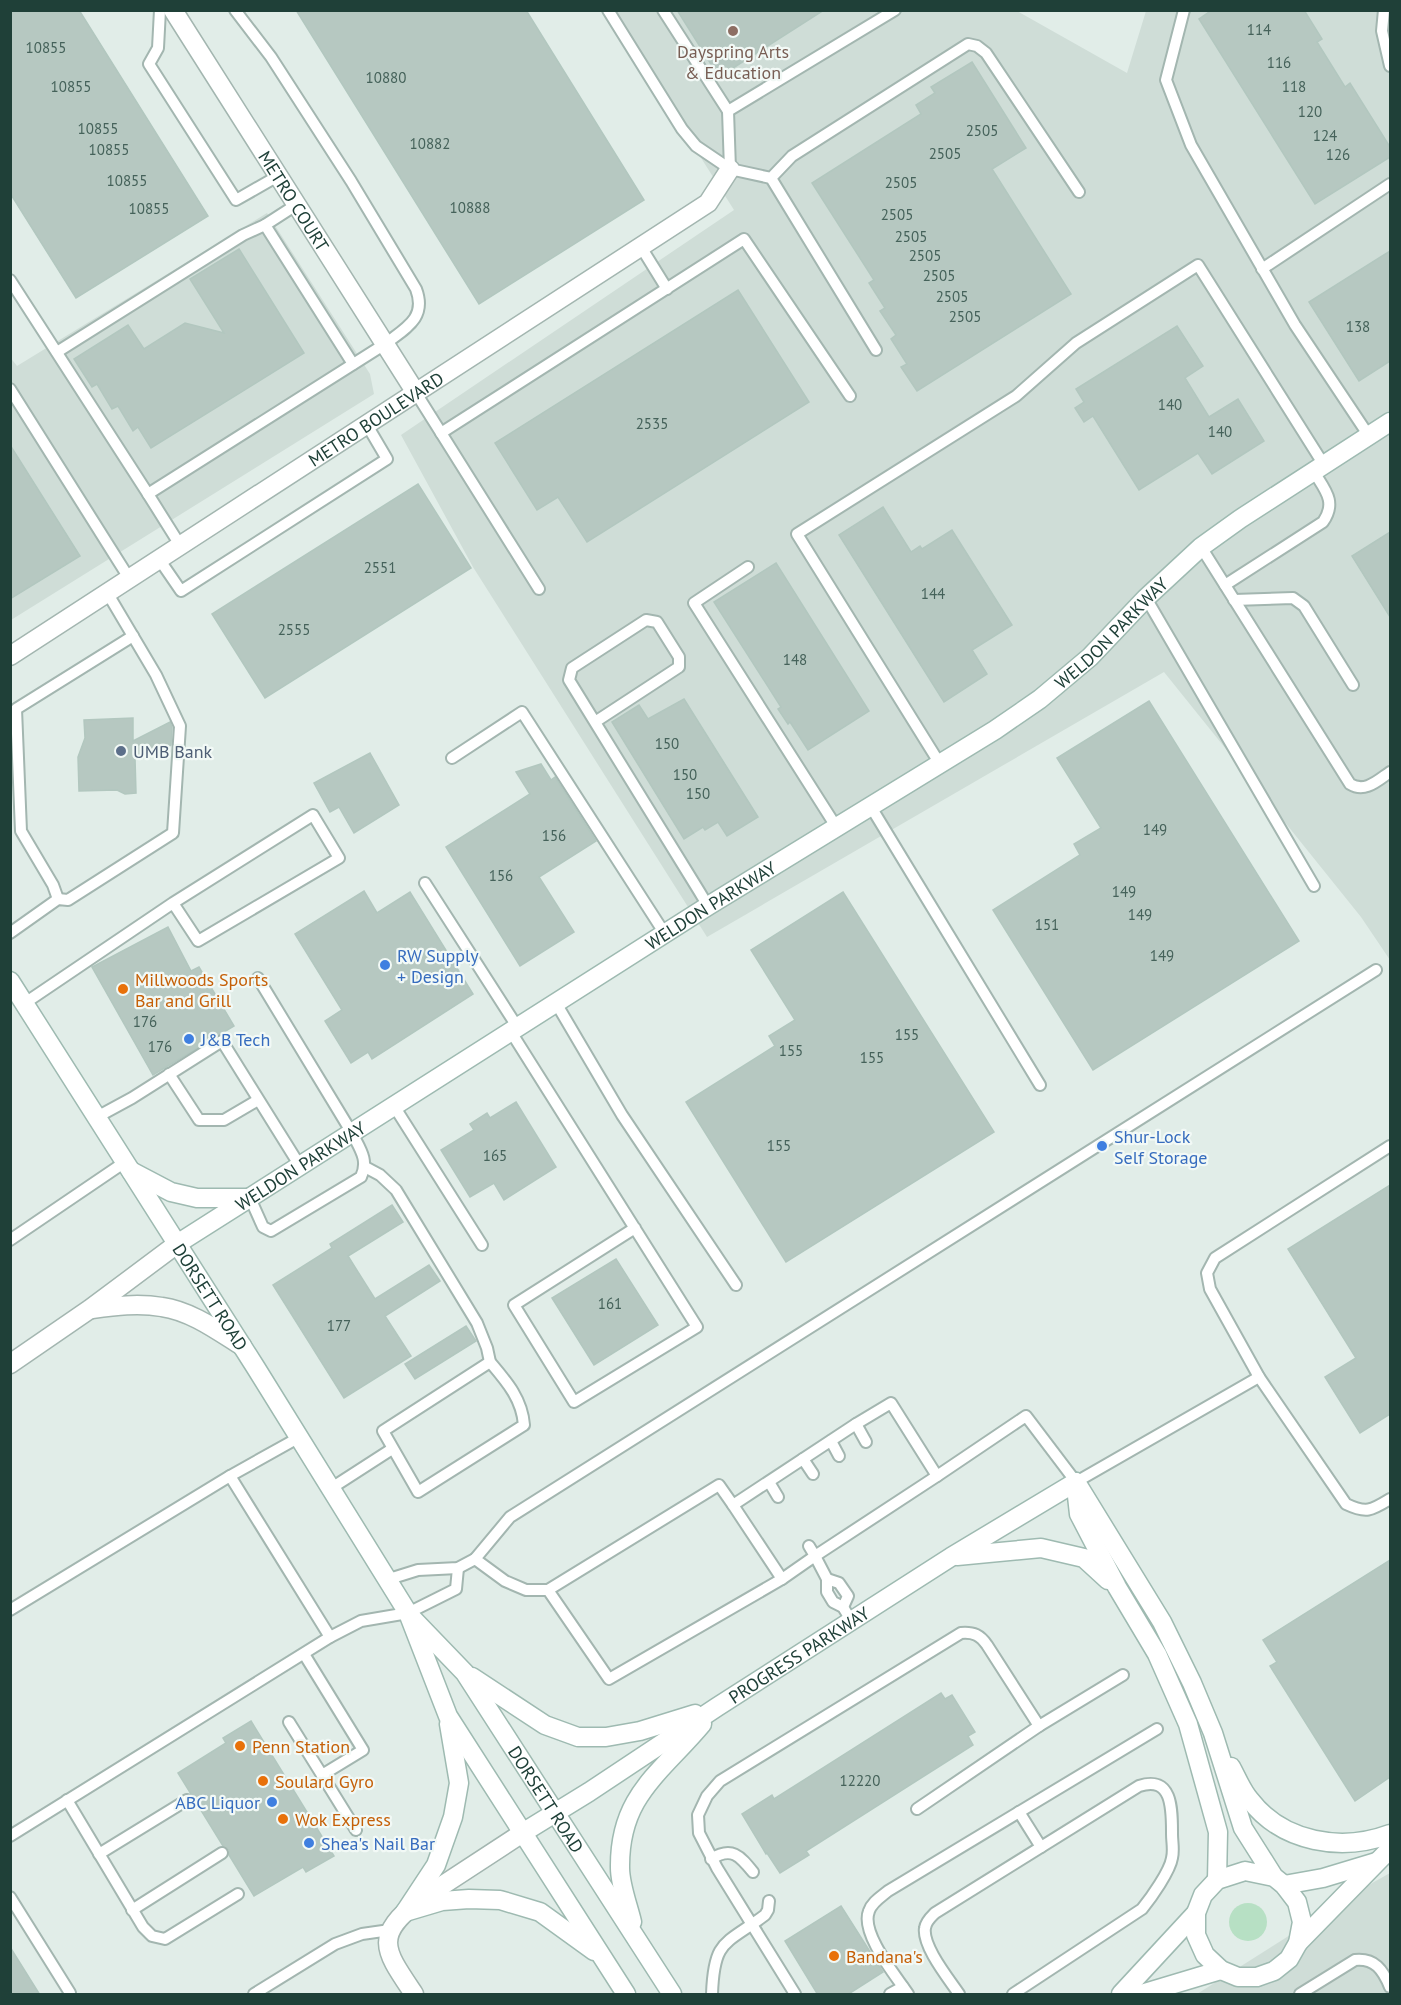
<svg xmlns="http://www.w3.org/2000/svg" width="1401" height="2005" font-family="'PT Sans',sans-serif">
  <rect width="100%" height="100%" fill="#e1ede8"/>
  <!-- built -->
  <g fill="#cfddd7">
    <path d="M 608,11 L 1017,11 L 1127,73 L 1146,11 L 1390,11 L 1390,960 L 1361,917 L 1164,672 L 707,937 L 473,567 L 401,435 L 734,210 Z"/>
    <path d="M 267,213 L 370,374 L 374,394 L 11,620 L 10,357 L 17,366 Z"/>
    <path d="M 1390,1873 L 1390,1994 L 1197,1994 L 1374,1882 Z"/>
  </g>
  <!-- green -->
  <circle fill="#b7e0c4" cx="1248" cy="1922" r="19"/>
  <!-- building -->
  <g fill="#b6c8c1" stroke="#b2c7bf" stroke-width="1.5">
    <path d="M 10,10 L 79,10 L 208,216 L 76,298 L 10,193 Z"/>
    <path d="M 296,10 L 526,10 L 644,200 L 479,304 Z"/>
    <path d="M 677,10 L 824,10 L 719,77 Z"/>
    <path d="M 1212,10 L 1304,10 L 1322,39 L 1317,42 L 1345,87 L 1350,83 L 1390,147 L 1390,157 L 1315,204 L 1199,19 Z"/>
    <path d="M 972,62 L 1026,148 L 992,169 L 1071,294 L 917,391 L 901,367 L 907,364 L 891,339 L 896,335 L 880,311 L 885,308 L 869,283 L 874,280 L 812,183 L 921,114 L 916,105 L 935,93 L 931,87 Z"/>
    <path d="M 239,249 L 304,353 L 151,448 L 138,427 L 133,431 L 118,406 L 112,409 L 97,384 L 92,387 L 74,359 L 128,325 L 144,349 L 185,323 L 224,333 L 190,279 Z"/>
    <path d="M 1390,251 L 1390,361 L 1359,381 L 1309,302 Z"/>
    <path d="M 738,290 L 809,402 L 587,542 L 558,497 L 537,510 L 495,443 Z"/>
    <path d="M 1177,326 L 1203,366 L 1185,378 L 1209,417 L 1238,399 L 1264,441 L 1212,474 L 1198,453 L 1139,490 L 1093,416 L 1084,422 L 1075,408 L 1084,402 L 1076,389 Z"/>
    <path d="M 10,445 L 80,556 L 10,599 Z"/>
    <path d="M 418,484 L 471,568 L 265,698 L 212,614 Z"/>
    <path d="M 883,507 L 911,552 L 920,546 L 922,549 L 952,530 L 1012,625 L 972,650 L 987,674 L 944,702 L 839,535 Z"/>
    <path d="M 1390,532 L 1390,617 L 1352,556 Z"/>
    <path d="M 776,563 L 869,711 L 808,750 L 790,722 L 788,724 L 778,709 L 781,707 L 714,602 Z"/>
    <path d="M 684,699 L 758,817 L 727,836 L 718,822 L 705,830 L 703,827 L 684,839 L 612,722 L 639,705 L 648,719 Z"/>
    <path d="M 1149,701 L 1299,941 L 1093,1070 L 993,910 L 1080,855 L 1074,844 L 1101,828 L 1057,758 Z"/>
    <path d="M 133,718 L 133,741 L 170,722 L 172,727 L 171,745 L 147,758 L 135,758 L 136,793 L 125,794 L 117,790 L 79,791 L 78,757 L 85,738 L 84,720 Z"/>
    <path d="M 370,753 L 399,805 L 354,833 L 339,807 L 330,812 L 314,783 Z"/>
    <path d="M 541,764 L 551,780 L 555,777 L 596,841 L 539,877 L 574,932 L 520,966 L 446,847 L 530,794 L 516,772 Z"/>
    <path d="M 364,891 L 377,913 L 410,892 L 473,994 L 372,1059 L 368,1052 L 351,1063 L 325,1021 L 342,1010 L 295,934 Z"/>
    <path d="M 843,892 L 994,1132 L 786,1262 L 686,1102 L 775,1046 L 769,1036 L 795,1020 L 751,950 Z"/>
    <path d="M 168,927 L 191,971 L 199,967 L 234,1026 L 153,1075 L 92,967 Z"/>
    <path d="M 516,1102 L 556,1167 L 504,1200 L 494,1183 L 470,1197 L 441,1150 L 474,1130 L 470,1124 L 487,1113 L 490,1118 Z"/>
    <path d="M 1390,1185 L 1390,1414 L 1360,1433 L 1325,1377 L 1356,1358 L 1288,1249 Z"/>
    <path d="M 392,1205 L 403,1222 L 348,1256 L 375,1299 L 429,1265 L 440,1281 L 385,1316 L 411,1356 L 344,1398 L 273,1285 L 332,1248 L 330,1244 Z"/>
    <path d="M 616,1259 L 658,1325 L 594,1365 L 552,1298 Z"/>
    <path d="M 466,1326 L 476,1341 L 415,1379 L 405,1364 Z"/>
    <path d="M 1390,1560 L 1390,1777 L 1355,1801 L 1270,1666 L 1277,1662 L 1263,1640 Z"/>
    <path d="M 941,1693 L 945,1699 L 952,1695 L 975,1732 L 968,1736 L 973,1745 L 806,1851 L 809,1855 L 780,1873 L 767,1853 L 766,1854 L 742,1814 L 772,1795 L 774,1799 Z"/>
    <path d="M 251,1721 L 334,1856 L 306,1872 L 303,1867 L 254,1896 L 229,1855 L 229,1850 L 223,1846 L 178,1773 L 226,1743 L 223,1738 Z"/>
    <path d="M 841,1906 L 883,1972 L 847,1995 L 818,1995 L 785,1941 Z"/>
    <path d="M 10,1947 L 40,1995 L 10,1995 Z"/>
  </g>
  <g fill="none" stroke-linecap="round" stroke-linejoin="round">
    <defs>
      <g id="lane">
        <path d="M 160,10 L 158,48 L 149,64 L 236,200 L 278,176"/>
        <path d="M 608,10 L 682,129 L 696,146 L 730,169 L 771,178 L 792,156 L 968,44 L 977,46 L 986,53 L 1079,192"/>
        <path d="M 663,10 L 728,111"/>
        <path d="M 1184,10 L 1166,80 L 1191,145 L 1295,325 L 1369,436"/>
        <path d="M 1384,10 L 1382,31 L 1390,66"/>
        <path d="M 730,169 L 728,111 L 895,10"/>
        <path d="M 771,178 L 876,350"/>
        <path d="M 296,205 L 265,225 L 353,364"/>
        <path d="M 641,247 L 667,289"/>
        <path d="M 1262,269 L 1390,184"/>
        <path d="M 10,280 L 148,494"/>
        <path d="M 57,352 L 243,235 L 265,225"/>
        <path d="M 10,389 L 129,578"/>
        <path d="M 416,393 L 539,589"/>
        <path d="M 441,433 L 744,239 L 850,396"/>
        <path d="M 180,545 L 148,494 L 385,344 C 406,328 427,318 416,289 L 351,181 L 271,57 L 235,10"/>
        <path d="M 1201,547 L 1350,784 C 1365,793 1377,781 1390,772"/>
        <path d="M 159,559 L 181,591 L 387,459 L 367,425"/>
        <path d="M 748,567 L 694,603 L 837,828"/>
        <path d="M 1225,585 L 1323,522 C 1337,502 1325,490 1314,472"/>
        <path d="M 1146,598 L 1314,886"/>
        <path d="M 1234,600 L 1293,598 L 1304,606 L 1353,685"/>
        <path d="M 595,722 L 679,667 L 679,657 L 657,622 L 646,620 L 572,668 L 569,680 L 699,891 L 708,906"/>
        <path d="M 452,758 L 522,712 L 665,934"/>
        <path d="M 940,764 L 797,534 L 1016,396 L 1076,343 L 1198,265 L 1324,465"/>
        <path d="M 871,807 L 1040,1085"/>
        <path d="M 425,883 L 518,1028"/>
        <path d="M 58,899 L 53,885 L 21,831 L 16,709 L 133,636"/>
        <path d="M 10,933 L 58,899 L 68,900 L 173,833 L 180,726 L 156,675 L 108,594"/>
        <path d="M 25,1003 L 173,903 L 313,815 L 339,858 L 198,941 L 173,903"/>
        <path d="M 556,1003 L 622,1115 L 736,1285"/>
        <path d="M 511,1032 L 697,1327 L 574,1402 L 514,1305 L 635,1228"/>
        <path d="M 169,1074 L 199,1120 L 224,1120 L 258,1100"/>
        <path d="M 394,1106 L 482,1245"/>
        <path d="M 97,1117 L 132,1098 L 222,1041 L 300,1166"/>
        <path d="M 1390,1146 L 1215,1258 L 1207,1273 L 1210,1289 L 1259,1377 L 1346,1504 C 1367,1514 1372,1510 1390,1499"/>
        <path d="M 365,1167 L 380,1175 L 396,1190 L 477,1323 L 487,1348 L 490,1362"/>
        <path d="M 250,1198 L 263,1227 L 271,1231 L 361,1177 C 369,1160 360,1149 352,1133 L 258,978"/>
        <path d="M 10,1240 L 125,1162"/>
        <path d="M 490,1362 C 507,1382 522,1399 524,1425 L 418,1492 L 383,1431 Z"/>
        <path d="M 856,1424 L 866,1442"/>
        <path d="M 831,1441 L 839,1456"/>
        <path d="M 803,1459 L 813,1474"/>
        <path d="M 230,1476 L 298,1438"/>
        <path d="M 769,1482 L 778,1497"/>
        <path d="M 330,1489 L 392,1449"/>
        <path d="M 809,1546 L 815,1556 L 937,1476"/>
        <path d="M 475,1559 L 510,1517 L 1376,970"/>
        <path d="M 782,1579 L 815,1556 L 827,1579 L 827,1592 L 833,1602 L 843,1607 L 852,1622"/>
        <path d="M 827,1579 L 839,1583 L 848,1596 L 843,1607"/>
        <path d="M 386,1580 L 418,1570 L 458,1568 L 475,1559 L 505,1581 L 526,1590 L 548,1590 L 609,1679 L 782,1579 L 733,1505 L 856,1424 L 891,1403 L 937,1476 L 1026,1416 L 1076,1482 L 1259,1377"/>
        <path d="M 548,1590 L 719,1485 L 733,1505"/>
        <path d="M 10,1610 L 230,1476 L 330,1637"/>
        <path d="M 289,1722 L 322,1775 L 363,1750 L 304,1654"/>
        <path d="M 1039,1726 L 1123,1675"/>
        <path d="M 322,1775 L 356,1830"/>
        <path d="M 67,1800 L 143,1927 L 152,1936 L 165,1939 L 238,1894"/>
        <path d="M 1019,1812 L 1041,1847"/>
        <path d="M 10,1836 L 330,1637 L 361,1621 L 408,1613 L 456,1589 L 458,1568"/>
        <path d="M 99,1854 L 187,1800"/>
        <path d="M 711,1859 C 732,1846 740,1856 753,1872"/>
        <path d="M 10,1897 L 70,1993"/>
        <path d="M 132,1910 L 222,1853"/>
        <path d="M 254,1994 L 335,1944 L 362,1934 L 390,1930"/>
        <path d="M 712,1994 C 714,1939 725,1945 765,1915 L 768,1910 L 769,1901"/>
        <path d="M 795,1994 L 717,1868 L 699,1833 L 698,1815 L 707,1796 L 720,1781 L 961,1633 C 974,1632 980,1635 987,1645 L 1039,1726 L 917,1809"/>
        <path d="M 890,1994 L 903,1987"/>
        <path d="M 908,1994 C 896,1976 860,1933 869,1911 C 872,1902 881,1897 888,1891 L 1157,1729"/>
        <path d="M 959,1994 C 949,1979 922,1946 925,1928 C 926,1921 931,1917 935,1913 L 1139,1786 C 1173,1775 1172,1810 1172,1834 C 1172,1842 1174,1850 1172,1858 C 1170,1871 1151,1898 1142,1909 L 1013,1994"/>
        <path d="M 1300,1994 L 1355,1960 C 1375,1958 1383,1970 1390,1987"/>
      </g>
      <g id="street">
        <path id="s1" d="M 173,10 L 416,393"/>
        <path id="s2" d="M 10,656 L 708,203 L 730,169"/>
        <path d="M 92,1309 C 115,1306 138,1303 162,1307 C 191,1311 218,1331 242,1346"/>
        <path d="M 10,1364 L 90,1309 L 177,1244"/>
        <path d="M 414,1994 C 385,1951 372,1936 420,1900 L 524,1832"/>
      </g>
      <g id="secondary">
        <path id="s3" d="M 10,981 L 256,1368 L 408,1613 L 448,1716 L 626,1994"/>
        <path d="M 131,1171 L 171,1192 L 197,1198 L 250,1198"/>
        <path id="s4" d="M 177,1244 L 708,906 L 995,730 L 1040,699 L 1090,657 L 1146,598 L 1201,547 L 1240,519 L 1390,422"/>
        <path d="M 1076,1482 L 1162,1622 L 1192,1683 L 1213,1733 L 1243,1828 L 1274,1877 L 1284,1885 L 1297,1902 L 1302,1922 L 1298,1943 L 1289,1959 L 1274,1971 L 1257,1977 L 1238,1977 L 1221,1970 L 1205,1955 L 1196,1935 L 1196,1913 L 1203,1895 L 1217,1880 L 1245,1871 L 1274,1877"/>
        <path d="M 1076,1487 L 1079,1514 L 1117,1587 L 1157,1654 L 1188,1724 L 1218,1832 L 1217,1880"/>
        <path d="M 957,1556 L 1041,1548 L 1084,1558 L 1108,1580"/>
        <path id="s5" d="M 413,1619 L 465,1673 L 672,1994"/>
        <path d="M 472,1677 L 545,1725 L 578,1737 L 606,1737 L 640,1731 L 695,1714"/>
        <path d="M 1231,1767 C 1237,1778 1242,1791 1250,1800 C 1283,1843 1342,1852 1390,1834"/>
        <path id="s6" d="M 524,1832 L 589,1792 L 717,1707 L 951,1557 L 1076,1482"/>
        <path d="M 1284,1885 L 1323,1878 L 1376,1862"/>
        <path d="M 405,1912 L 442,1901 L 469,1899 L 500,1900 L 540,1912 L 594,1951"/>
        <path d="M 405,1912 L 436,1865 L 453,1817 L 459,1783 L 449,1724"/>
        <path d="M 632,1922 C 628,1905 620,1885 620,1868 C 619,1796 660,1774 702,1724"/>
        <path d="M 1298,1943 L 1390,1849"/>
        <path d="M 1121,1994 L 1196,1913"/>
        <path d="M 1141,1994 L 1221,1970"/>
      </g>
    </defs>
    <!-- lane casing -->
    <use href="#lane" stroke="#a3b6b0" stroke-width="14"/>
    <!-- street casing -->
    <use href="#street" stroke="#a3b6b0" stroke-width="21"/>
    <!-- secondary casing -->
    <use href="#secondary" stroke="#9ebab1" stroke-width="21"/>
    <!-- lane -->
    <use href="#lane" stroke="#fff" stroke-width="10"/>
    <!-- street -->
    <use href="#street" stroke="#fff" stroke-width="18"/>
    <!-- secondary -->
    <use href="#secondary" stroke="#fff" stroke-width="18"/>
  </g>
  <!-- markers -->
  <circle fill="#8d6e63" stroke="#f2f9f6" stroke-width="2" cx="733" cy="31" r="6"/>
  <circle fill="#5c6f8a" stroke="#f2f9f6" stroke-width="2" cx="121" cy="751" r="6"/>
  <g fill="#3f7fe0" stroke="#f2f9f6" stroke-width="2">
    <circle cx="385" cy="965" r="6"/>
    <circle cx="189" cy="1039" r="6"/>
    <circle cx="1102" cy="1146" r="6"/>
    <circle cx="272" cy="1802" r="6"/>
    <circle cx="309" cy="1843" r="6"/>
  </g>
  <g fill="#e8710a" stroke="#f2f9f6" stroke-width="2">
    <circle cx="123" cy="989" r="6"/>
    <circle cx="240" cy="1746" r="6"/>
    <circle cx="263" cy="1781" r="6"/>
    <circle cx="283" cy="1819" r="6"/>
    <circle cx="834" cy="1956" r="6"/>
  </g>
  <g text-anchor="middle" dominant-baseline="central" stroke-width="4.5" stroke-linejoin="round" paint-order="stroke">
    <!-- number labels -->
    <g font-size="15" fill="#45625a">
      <text x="1259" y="29">114</text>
      <text x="46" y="47">10855</text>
      <text x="1279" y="62">116</text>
      <text x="386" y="77">10880</text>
      <text x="71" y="86">10855</text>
      <text x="1294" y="86">118</text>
      <text x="1310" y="111">120</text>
      <text x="98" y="128">10855</text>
      <text x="982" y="130">2505</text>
      <text x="1325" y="135">124</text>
      <text x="430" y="143">10882</text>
      <text x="109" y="149">10855</text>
      <text x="945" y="153">2505</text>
      <text x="1338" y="154">126</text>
      <text x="127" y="180">10855</text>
      <text x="901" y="182">2505</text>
      <text x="470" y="207">10888</text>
      <text x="149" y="208">10855</text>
      <text x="897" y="214">2505</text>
      <text x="911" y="236">2505</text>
      <text x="925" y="255">2505</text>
      <text x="939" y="275">2505</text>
      <text x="952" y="296">2505</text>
      <text x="965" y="316">2505</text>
      <text x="1358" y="326">138</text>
      <text x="1170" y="404">140</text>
      <text x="652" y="423">2535</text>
      <text x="1220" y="431">140</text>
      <text x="380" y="567">2551</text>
      <text x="933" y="593">144</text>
      <text x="294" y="629">2555</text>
      <text x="795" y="659">148</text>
      <text x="667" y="743">150</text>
      <text x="685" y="774">150</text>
      <text x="698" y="793">150</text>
      <text x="1155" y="829">149</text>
      <text x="554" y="835">156</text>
      <text x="501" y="875">156</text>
      <text x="1124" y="891">149</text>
      <text x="1140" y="914">149</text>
      <text x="1047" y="924">151</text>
      <text x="1162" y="955">149</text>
      <text x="145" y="1021">176</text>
      <text x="907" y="1034">155</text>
      <text x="160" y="1046">176</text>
      <text x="791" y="1050">155</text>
      <text x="872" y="1057">155</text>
      <text x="779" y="1145">155</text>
      <text x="495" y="1155">165</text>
      <text x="610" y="1303">161</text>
      <text x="339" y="1325">177</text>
      <text x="860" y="1780">12220</text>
    </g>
    <!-- education labels -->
    <g font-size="18" fill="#785e54" stroke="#f2f9f6">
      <text x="733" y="51">Dayspring Arts<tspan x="733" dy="21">&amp; Education</tspan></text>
    </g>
    <!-- street labels -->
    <g font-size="18" fill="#1f4038" stroke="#f2f9f6">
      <text stroke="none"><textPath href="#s1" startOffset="226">METRO COURT</textPath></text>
      <text stroke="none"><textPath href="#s2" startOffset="436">METRO BOULEVARD</textPath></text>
      <text stroke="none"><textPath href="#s4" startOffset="1118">WELDON PARKWAY</textPath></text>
      <text stroke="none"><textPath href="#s4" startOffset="632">WELDON PARKWAY</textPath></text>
      <text stroke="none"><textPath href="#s4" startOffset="146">WELDON PARKWAY</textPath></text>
      <text stroke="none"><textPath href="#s3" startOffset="374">DORSETT ROAD</textPath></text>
      <text stroke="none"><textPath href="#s6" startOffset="327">PROGRESS PARKWAY</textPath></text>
      <text stroke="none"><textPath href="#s5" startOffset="225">DORSETT ROAD</textPath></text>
    </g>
    <!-- service labels -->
    <g font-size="18" fill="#4e5e75" stroke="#f2f9f6" text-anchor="start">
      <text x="133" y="751">UMB Bank</text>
    </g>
    <!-- shop labels -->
    <g font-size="18" fill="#366cbe" stroke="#f2f9f6" text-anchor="start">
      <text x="397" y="955">RW Supply<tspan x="397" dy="21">+ Design</tspan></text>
      <text x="201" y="1039">J&amp;B Tech</text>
      <text x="1114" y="1136">Shur-Lock<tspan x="1114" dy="21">Self Storage</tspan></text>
      <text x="260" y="1802" text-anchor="end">ABC Liquor</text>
      <text x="321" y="1843">Shea's Nail Bar</text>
    </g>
    <!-- food labels -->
    <g font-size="18" fill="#c56008" stroke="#f2f9f6" text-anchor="start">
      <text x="135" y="979">Millwoods Sports<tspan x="135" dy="21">Bar and Grill</tspan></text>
      <text x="252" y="1746">Penn Station</text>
      <text x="275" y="1781">Soulard Gyro</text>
      <text x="295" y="1819">Wok Express</text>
      <text x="846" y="1956">Bandana's</text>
    </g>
  </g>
  <!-- border -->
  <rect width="1401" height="2005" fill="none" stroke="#1f4038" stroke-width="24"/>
</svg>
